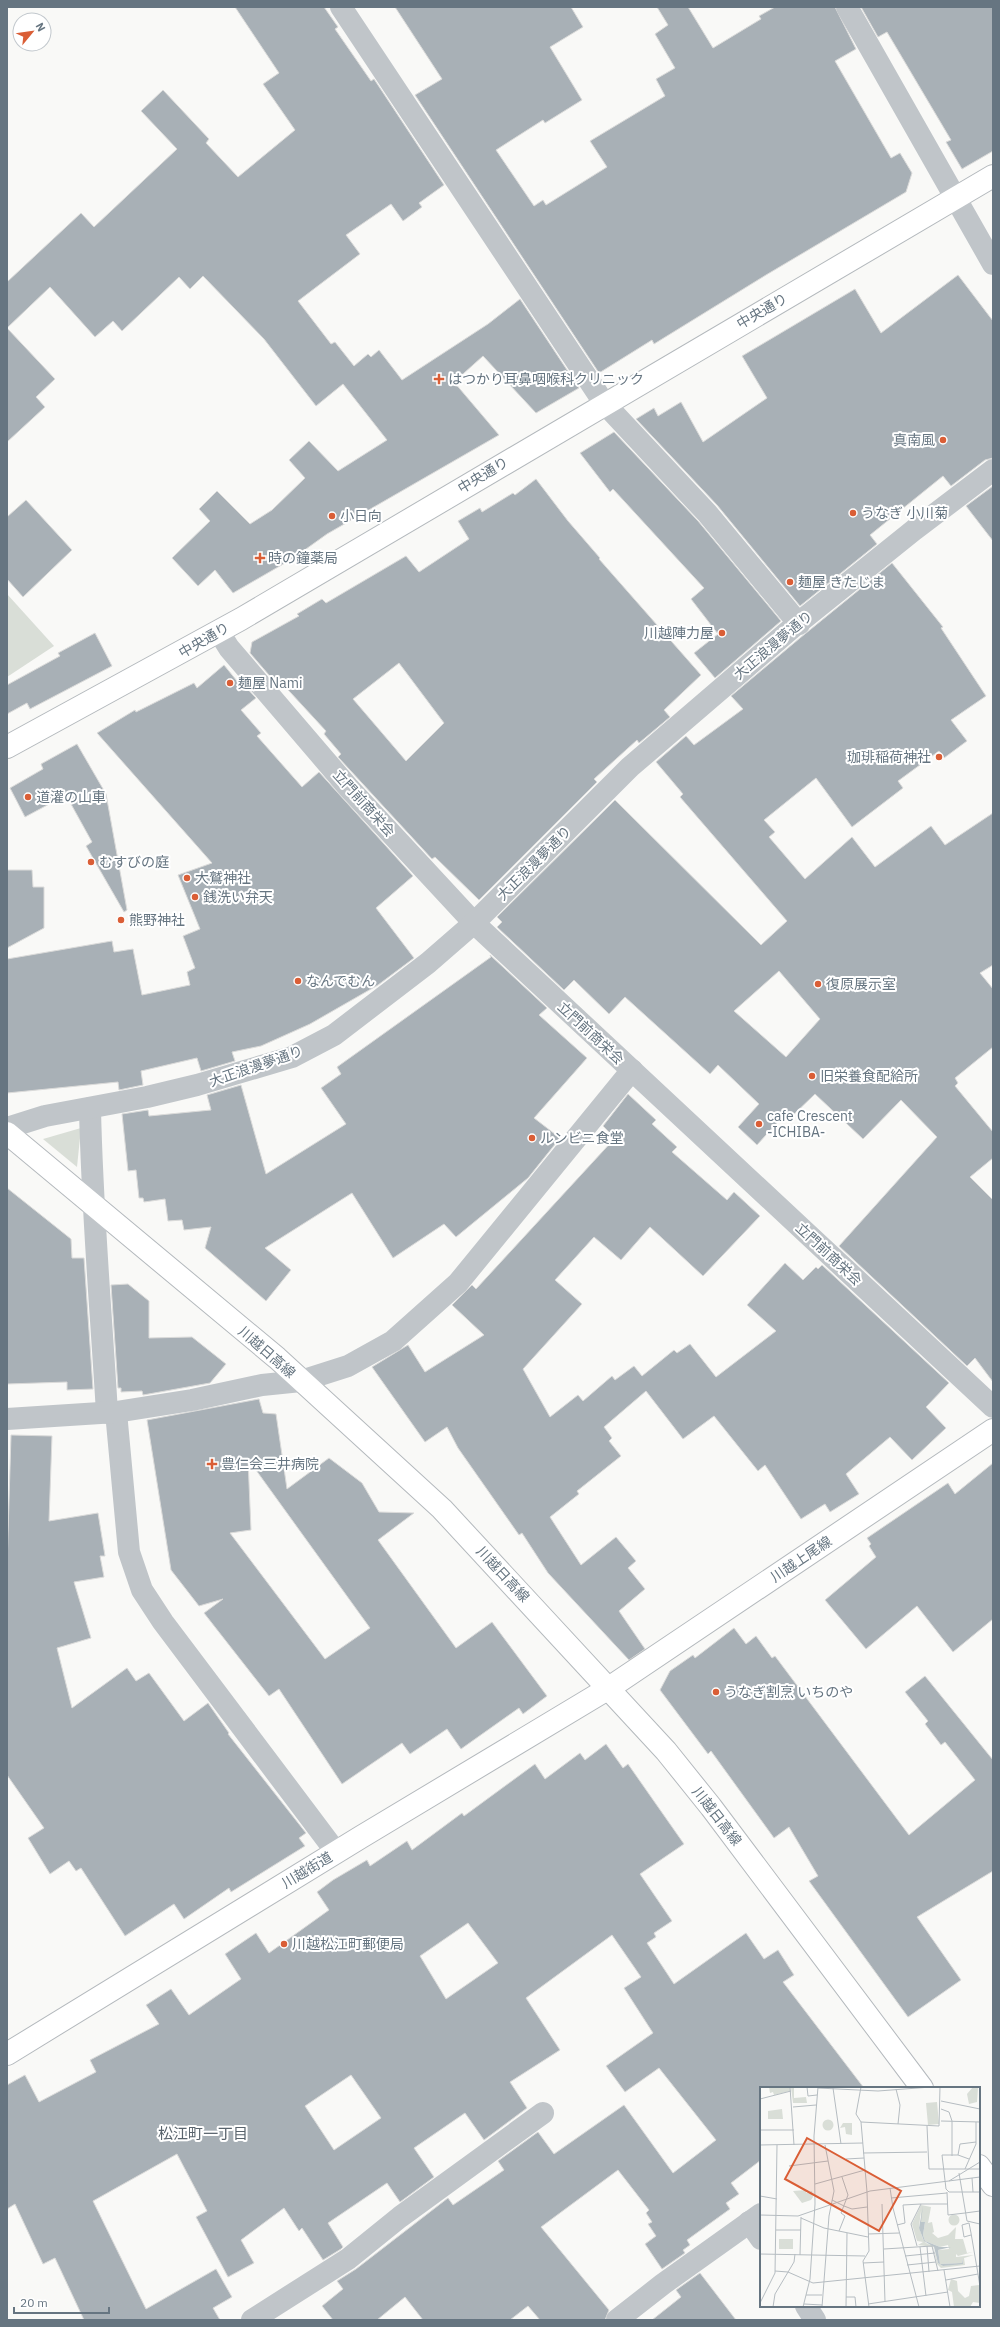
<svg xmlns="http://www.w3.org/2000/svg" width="1000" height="2327" font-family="'IBM Plex Sans','Noto Sans JP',sans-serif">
  <rect width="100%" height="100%" fill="#f9f9f7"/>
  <!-- green -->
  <g fill="#d9ded7">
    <path d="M 7,594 L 54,646 L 7,677 Z"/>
    <path d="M 81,1128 L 77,1167 L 43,1139 Z"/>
  </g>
  <!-- building -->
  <g fill="#a8b0b6" stroke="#dbdbda" fill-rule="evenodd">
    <path d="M 235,7 L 324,7 L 338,27 L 335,29 L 371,81 L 374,79 L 444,185 L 419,203 L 422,207 L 403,221 L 391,204 L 346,235 L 360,254 L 298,301 L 331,344 L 335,342 L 354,366 L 368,354 L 371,357 L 379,350 L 402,380 L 488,324 L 520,299 L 579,388 L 536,413 L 483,356 L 454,382 L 499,435 L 327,534 L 292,559 L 233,593 L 215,570 L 198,586 L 172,558 L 210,521 L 199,509 L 217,491 L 250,524 L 272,510 L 305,478 L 289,460 L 309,441 L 338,471 L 387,440 L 343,384 L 316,406 L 264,339 L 203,276 L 190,289 L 179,277 L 122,331 L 113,321 L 95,337 L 50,287 L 7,328 L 55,379 L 36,397 L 45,407 L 7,442 L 7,282 L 81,213 L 94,227 L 177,149 L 141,111 L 163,90 L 209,139 L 206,143 L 238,177 L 295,130 L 263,84 L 279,73 Z"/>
    <path d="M 395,7 L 571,7 L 583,27 L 550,47 L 582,100 L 545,123 L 543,120 L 496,150 L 534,206 L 543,200 L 546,205 L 607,167 L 590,141 L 665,96 L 656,79 L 675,68 L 655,34 L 668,25 L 657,7 L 688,7 L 713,48 L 761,19 L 759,16 L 775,7 L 835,7 L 856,49 L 835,61 L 891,158 L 900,153 L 912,173 L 906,192 L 766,275 L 654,344 L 652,340 L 599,373 L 415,95 L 442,79 Z"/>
    <path d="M 861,7 L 993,7 L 993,151 L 962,169 L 946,142 L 951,140 L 887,32 L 878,37 Z"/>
    <path d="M 958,275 L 993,321 L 993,458 L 985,460 L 951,486 L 943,476 L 870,535 L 877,544 L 800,606 L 717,505 L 636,419 L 654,408 L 658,416 L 681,402 L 703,442 L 767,398 L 742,356 L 855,289 L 881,333 Z"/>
    <path d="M 614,432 L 698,521 L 781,621 L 715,678 L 694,653 L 718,634 L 691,599 L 704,588 L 613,489 L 610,492 L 580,453 Z"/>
    <path d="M 536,479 L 568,521 L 600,558 L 599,559 L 701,675 L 664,710 L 670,717 L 639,743 L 637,740 L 594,779 L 597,782 L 479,900 L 435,857 L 432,859 L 338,757 L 341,754 L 324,734 L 326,731 L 278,679 L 275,682 L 250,653 L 252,642 L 299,616 L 297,614 L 322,599 L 326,603 L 406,556 L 419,572 L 469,539 L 458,521 L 480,508 L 482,512 L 513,493 L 515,495 ZM 399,663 L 444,723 L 406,761 L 353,699 Z"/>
    <path d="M 993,486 L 993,541 L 966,506 Z"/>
    <path d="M 26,500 L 72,550 L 23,597 L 7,579 L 7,517 Z"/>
    <path d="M 892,563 L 943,627 L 941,628 L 986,696 L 951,720 L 967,741 L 944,758 L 939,751 L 898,781 L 903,788 L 852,827 L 816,778 L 764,820 L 775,832 L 769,837 L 805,879 L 852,837 L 875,867 L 931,826 L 945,845 L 993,813 L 993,965 L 980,973 L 993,989 L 993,1047 L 955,1078 L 958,1083 L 955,1086 L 993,1132 L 993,1158 L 970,1177 L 993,1200 L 993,1382 L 975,1358 L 967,1366 L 839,1246 L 937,1137 L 901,1100 L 863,1139 L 815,1094 L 788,1120 L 783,1116 L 757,1145 L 738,1127 L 759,1104 L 718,1065 L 710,1074 L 625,997 L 609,1014 L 574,980 L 564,990 L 497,927 L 502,922 L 497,917 L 615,800 L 761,945 L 787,921 L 680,797 L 683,794 L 656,762 L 686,736 L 694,745 L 743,709 L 731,696 L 800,638 ZM 779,971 L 820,1019 L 786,1057 L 734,1011 Z"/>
    <path d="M 95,633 L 112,666 L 30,709 L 27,703 L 7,714 L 7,685 L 60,656 L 58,653 Z"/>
    <path d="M 224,665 L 241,686 L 242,683 L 256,698 L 241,710 L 261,733 L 257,736 L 302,787 L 319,772 L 413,876 L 376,908 L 414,958 L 378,985 L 310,1024 L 261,1046 L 232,1052 L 235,1061 L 201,1071 L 197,1058 L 141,1071 L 143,1085 L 119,1090 L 118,1082 L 7,1093 L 7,959 L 112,941 L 114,952 L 133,949 L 142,995 L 190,985 L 187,972 L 195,968 L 183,936 L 200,929 L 178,875 L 212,863 L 97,733 L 135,710 L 136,712 L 194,683 L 197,688 Z"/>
    <path d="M 77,744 L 106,794 L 127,910 L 124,912 L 86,846 L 92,842 L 66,795 L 25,817 L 10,788 L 43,769 L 41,764 Z"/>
    <path d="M 7,870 L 32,870 L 33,887 L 44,887 L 44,928 L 7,948 Z"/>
    <path d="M 490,955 L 547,1008 L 539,1015 L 587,1058 L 534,1118 L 560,1138 L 528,1178 L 456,1237 L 444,1224 L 393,1258 L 352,1193 L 265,1248 L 291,1270 L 266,1301 L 205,1248 L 211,1227 L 184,1230 L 182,1220 L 168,1221 L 165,1199 L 144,1202 L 143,1198 L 139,1198 L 136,1170 L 128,1171 L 122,1114 L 148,1110 L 149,1116 L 211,1110 L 207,1095 L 241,1085 L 266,1174 L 346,1124 L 321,1088 L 341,1074 L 337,1067 L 491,957 Z"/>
    <path d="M 628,1094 L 656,1120 L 652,1124 L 677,1147 L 672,1152 L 727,1200 L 734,1192 L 760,1216 L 703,1276 L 650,1227 L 621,1260 L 594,1237 L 555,1280 L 582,1304 L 523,1369 L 550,1417 L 578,1395 L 583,1401 L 612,1376 L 615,1380 L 634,1366 L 642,1376 L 674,1350 L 677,1353 L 690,1344 L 716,1377 L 776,1331 L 747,1305 L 785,1263 L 803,1280 L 816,1267 L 818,1269 L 822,1265 L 949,1383 L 926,1407 L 946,1428 L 912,1460 L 890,1437 L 846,1474 L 859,1494 L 830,1512 L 825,1504 L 801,1519 L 765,1465 L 758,1471 L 714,1416 L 683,1439 L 646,1391 L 604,1427 L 612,1438 L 609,1441 L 621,1456 L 577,1491 L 579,1494 L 550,1517 L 581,1565 L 616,1537 L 636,1561 L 628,1568 L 645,1589 L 619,1611 L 645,1649 L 629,1660 L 548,1573 L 522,1533 L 519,1535 L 458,1448 L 447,1427 L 425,1442 L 372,1367 L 408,1345 L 425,1372 L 484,1335 L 452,1305 L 472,1285 L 476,1289 L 615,1138 L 603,1126 Z"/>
    <path d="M 7,1188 L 71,1239 L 72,1258 L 84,1258 L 93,1389 L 67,1390 L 67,1382 L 7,1384 Z"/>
    <path d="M 128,1284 L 149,1301 L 149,1338 L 192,1337 L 226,1364 L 210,1383 L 143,1395 L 142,1391 L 121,1392 L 121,1388 L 118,1388 L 111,1285 Z"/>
    <path d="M 259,1399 L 263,1413 L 276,1414 L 287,1489 L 329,1458 L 362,1483 L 379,1512 L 414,1513 L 378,1540 L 456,1648 L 492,1622 L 547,1696 L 523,1714 L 519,1708 L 461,1749 L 447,1729 L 410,1754 L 402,1743 L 342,1784 L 279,1689 L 269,1696 L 204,1613 L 223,1599 L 199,1606 L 171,1570 L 147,1420 ZM 248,1459 L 370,1628 L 325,1659 L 230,1533 L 251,1530 Z"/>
    <path d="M 11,1435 L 52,1436 L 49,1521 L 98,1513 L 105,1556 L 100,1556 L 104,1577 L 74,1582 L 91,1638 L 57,1648 L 72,1708 L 127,1668 L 136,1681 L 149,1673 L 184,1721 L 208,1703 L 229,1733 L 228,1734 L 306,1833 L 299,1838 L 305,1846 L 231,1892 L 229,1888 L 184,1919 L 174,1904 L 125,1936 L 81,1868 L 76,1871 L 69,1861 L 50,1874 L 28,1838 L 44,1828 L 7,1775 L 7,1567 Z"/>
    <path d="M 993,1463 L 993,1619 L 953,1652 L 917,1606 L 866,1649 L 825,1600 L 876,1557 L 869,1546 L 871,1544 L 867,1538 L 948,1483 L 955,1494 Z"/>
    <path d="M 734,1628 L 746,1644 L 756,1636 L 772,1658 L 775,1656 L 909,1835 L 975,1780 L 945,1742 L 941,1745 L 925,1724 L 928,1721 L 905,1692 L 925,1676 L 993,1760 L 993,1871 L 917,1917 L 961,1980 L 908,2017 L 809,1881 L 818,1876 L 789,1827 L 774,1838 L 711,1751 L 708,1754 L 660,1690 L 670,1671 L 693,1655 L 695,1658 Z"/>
    <path d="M 606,1744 L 623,1768 L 628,1764 L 684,1844 L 640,1874 L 672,1921 L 654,1933 L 656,1937 L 647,1943 L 674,1984 L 746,1933 L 764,1959 L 778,1950 L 794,1975 L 783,1982 L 864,2088 L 761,2088 L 761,2160 L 731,2183 L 739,2194 L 726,2203 L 730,2209 L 687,2240 L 690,2245 L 683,2250 L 685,2253 L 662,2269 L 645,2244 L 656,2236 L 648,2224 L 652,2222 L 646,2213 L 649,2210 L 618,2170 L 541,2227 L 609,2310 L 605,2320 L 540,2320 L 528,2306 L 510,2320 L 423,2320 L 405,2297 L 377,2320 L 333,2320 L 322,2306 L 343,2289 L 337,2281 L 356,2269 L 448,2198 L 453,2205 L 504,2170 L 498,2161 L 538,2132 L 554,2154 L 624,2105 L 673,2173 L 716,2140 L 659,2068 L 625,2092 L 606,2066 L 653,2033 L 624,1988 L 641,1977 L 612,1935 L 526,1998 L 560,2050 L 510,2082 L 527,2108 L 484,2140 L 465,2113 L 414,2148 L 434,2177 L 400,2202 L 387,2183 L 328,2223 L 343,2247 L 341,2249 L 323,2260 L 302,2228 L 299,2231 L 284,2208 L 241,2240 L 254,2263 L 228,2277 L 196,2217 L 207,2211 L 177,2154 L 93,2201 L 146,2309 L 216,2269 L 232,2297 L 213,2308 L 220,2320 L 84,2320 L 55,2258 L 43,2264 L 15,2204 L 7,2209 L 7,2085 L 25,2075 L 39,2102 L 96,2072 L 90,2060 L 159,2024 L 146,2005 L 171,1989 L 189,2015 L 241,1979 L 225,1954 L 256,1933 L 269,1953 L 329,1910 L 317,1892 L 333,1880 L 367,1860 L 370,1866 L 407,1841 L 412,1850 L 462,1813 L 464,1816 L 535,1764 L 545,1779 L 580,1753 L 585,1760 ZM 468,1923 L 498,1963 L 446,1999 L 420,1956 ZM 351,2075 L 381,2118 L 334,2150 L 305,2106 Z"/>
    <path d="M 700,2273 L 736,2320 L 652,2320 L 681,2297 L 676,2290 Z"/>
  </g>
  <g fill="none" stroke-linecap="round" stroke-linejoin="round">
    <defs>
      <g id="primary">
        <path d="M 7,747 L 241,619 L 993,176"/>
        <path d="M 7,1133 L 277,1358 L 442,1509 L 666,1751 L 711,1807 L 922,2088"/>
        <path d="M 7,2054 L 361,1837 L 609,1688 L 993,1430"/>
        <path d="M 979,2166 L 993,2185"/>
      </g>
    </defs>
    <!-- primary casing -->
    <use href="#primary" stroke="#b4b9bd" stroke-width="24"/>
    <!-- minor -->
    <g stroke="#c0c5c9" stroke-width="22">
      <path d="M 341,7 L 604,403 L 707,513 L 799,624"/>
      <path d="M 219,632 L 229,648 L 348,787 L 474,923 L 993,1407"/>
      <path d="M 90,1108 C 92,1210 101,1311 107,1413"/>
      <path d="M 7,1128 L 45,1116 L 147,1097 L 197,1085 L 292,1057 L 334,1035 L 428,963 L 474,923 L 630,767 L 792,628 L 914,530 L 993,470"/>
      <path d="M 116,1412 L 129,1552 L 142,1590 L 163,1622 L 336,1852"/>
      <path d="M 7,1419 L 116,1412 L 192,1400 L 262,1385 L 301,1381 L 348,1366 L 393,1341 L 458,1283 L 632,1070"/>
      <path d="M 749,2222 L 761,2239"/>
      <path d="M 806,2306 L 815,2320"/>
      <path d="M 252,2320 L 348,2259 L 400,2217 L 543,2113"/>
    </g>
    <!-- tertiary -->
    <g stroke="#c0c5c9" stroke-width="22">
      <path d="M 847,7 L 993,264"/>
      <path d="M 617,2320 L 663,2284 L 761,2214"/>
    </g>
    <!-- primary -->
    <use href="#primary" stroke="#fff" stroke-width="22"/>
  </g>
  <!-- markers -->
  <g fill="#da5e36" stroke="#fff" stroke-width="1.5">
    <path d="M437 373h4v4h4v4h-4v4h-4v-4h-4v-4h4z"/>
    <circle cx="943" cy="440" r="4"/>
    <circle cx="853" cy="513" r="4"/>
    <circle cx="332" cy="516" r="4"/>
    <path d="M258 552h4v4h4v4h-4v4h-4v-4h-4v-4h4z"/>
    <circle cx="790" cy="582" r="4"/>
    <circle cx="722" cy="633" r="4"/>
    <circle cx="230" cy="683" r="4"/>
    <circle cx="939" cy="757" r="4"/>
    <circle cx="28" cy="797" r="4"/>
    <circle cx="91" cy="862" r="4"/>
    <circle cx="187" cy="878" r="4"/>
    <circle cx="195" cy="897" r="4"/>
    <circle cx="121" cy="920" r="4"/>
    <circle cx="298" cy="981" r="4"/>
    <circle cx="818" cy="984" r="4"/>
    <circle cx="812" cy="1076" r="4"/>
    <circle cx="759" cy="1124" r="4"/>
    <circle cx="532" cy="1138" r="4"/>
    <path d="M210 1458h4v4h4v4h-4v4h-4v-4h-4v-4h4z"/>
    <circle cx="716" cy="1692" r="4"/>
    <circle cx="284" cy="1944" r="4"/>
  </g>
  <g text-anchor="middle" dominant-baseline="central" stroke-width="4" stroke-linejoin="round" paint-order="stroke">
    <!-- street labels -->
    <g font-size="14" fill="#667581" stroke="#fff">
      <text transform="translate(762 311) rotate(-30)">中央通り</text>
      <text transform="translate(483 475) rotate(-31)">中央通り</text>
      <text transform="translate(204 640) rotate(-30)">中央通り</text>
      <text transform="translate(773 645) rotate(-40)">大正浪漫夢通り</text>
      <text transform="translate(364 803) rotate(48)">立門前商栄会</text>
      <text transform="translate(534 863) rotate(-45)">大正浪漫夢通り</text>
      <text transform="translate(591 1033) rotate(43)">立門前商栄会</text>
      <text transform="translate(256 1066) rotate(-19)">大正浪漫夢通り</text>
      <text transform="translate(829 1254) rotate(43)">立門前商栄会</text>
      <text transform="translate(267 1352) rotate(41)">川越日高線</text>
      <text transform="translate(801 1559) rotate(-34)">川越上尾線</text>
      <text transform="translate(503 1574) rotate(47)">川越日高線</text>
      <text transform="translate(717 1816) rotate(52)">川越日高線</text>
      <text transform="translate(307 1870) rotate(-31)">川越街道</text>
    </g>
    <!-- poi labels -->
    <g font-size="14" fill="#667581" stroke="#fff" text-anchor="start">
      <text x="448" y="379">はつかり耳鼻咽喉科クリニック</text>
      <text x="935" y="440" text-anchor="end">真南風</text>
      <text x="861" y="513">うなぎ 小川菊</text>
      <text x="340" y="516">小日向</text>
      <text x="268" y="558">時の鐘薬局</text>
      <text x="798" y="582">麺屋 きたじま</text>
      <text x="714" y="633" text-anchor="end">川越陣力屋</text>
      <text x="238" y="683">麺屋 Nami</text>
      <text x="931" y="757" text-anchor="end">珈琲稲荷神社</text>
      <text x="36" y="797">道灌の山車</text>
      <text x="99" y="862">むすびの庭</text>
      <text x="195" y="878">大鷲神社</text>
      <text x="203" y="897">銭洗い弁天</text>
      <text x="129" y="920">熊野神社</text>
      <text x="306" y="981">なんでむん</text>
      <text x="826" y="984">復原展示室</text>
      <text x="820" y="1076">旧栄養食配給所</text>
      <text x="767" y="1116">cafe Crescent<tspan x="767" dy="16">-ICHIBA-</tspan></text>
      <text x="540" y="1138">ルンビニ食堂</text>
      <text x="221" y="1464">豊仁会三井病院</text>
      <text x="724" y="1692">うなぎ割烹 いちのや</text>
      <text x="292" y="1944">川越松江町郵便局</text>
    </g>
    <!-- neighbourhood labels -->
    <g font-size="15" fill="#58636c" stroke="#fff">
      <text x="203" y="2133">松江町一丁目</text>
    </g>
  </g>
  <!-- overview -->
  <g transform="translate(760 2087)">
    <rect width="220" height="220" fill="#f9f9f7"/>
    <path d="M 9,0 L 30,0 L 30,4 L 14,8 L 13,5 L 10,6 ZM 31,0 L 34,0 L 34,11 L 46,10 L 47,16 L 33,16 ZM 213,0 L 218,1 L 217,15 L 209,17 L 207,7 ZM 177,15 L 179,37 L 168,38 L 166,16 ZM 22,22 L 23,32 L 8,32 L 8,24 ZM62.5 38a5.5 5.5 0 1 1 11 0a5.5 5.5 0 1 1-11 0ZM 83,36 L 92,36 L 92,48 L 86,47 L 85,40 L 80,41 ZM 46,103 L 46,106 L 52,104 L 53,110 L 51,113 L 42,116 L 33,104 ZM 161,118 L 171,120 L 168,136 L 172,135 L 174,145 L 172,146 L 178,151 L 188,148 L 196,140 L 195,152 L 203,152 L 207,166 L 213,165 L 198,169 L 196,167 L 196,170 L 214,168 L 204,171 L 205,178 L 181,181 L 177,177 L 173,160 L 158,158 L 163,155 L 157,154 L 152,137 ZM 161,124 L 161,135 L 162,137 L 165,135 L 163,148 L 165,154 L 180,160 L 188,158 L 189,162 L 178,163 L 180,177 L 202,176 L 203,171 L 203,176 L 183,179 L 178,176 L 173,159 L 166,156 L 163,152 L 159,140 ZM188.5 133a5.5 5.5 0 1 1 11 0a5.5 5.5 0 1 1-11 0ZM 19,152 L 33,152 L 33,162 L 19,162 ZM 191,192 L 197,194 L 198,204 L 205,211 L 209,209 L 211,199 L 219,198 L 220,216 L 213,215 L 210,220 L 194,220 L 192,205 L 188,203 Z" fill="#d9ded7" fill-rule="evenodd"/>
    <path d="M 163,119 L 161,135 L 165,135 L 163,148 L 165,154 L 180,160 L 191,160 L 178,163 L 180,177 L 202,176 L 202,171 L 203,177 L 183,179 L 178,176 L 174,160 L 164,154 L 159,141 Z" fill="#bbc5ca"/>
    <path fill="none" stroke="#b5bcc1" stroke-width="1" d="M 30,0 L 34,58M 47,0 L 48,9 L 57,8M 101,0 L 96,27 L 101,35 L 107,105 L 109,164 L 103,174 L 109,220M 58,1 L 118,4 L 171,0M 73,1 L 81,57M 136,2 L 140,18 L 138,37M 0,12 L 31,4M 181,14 L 220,22M 33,20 L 56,18M 181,22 L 189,25 L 192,34 L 192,69M 181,34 L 220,35M 101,35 L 179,39 L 180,0M 167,39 L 169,82 L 220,82M 0,43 L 34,43M 0,58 L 103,56M 103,66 L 167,65M 198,68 L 200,57 L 216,55M 86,72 L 104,71M 209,72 L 198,68 L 182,68 L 186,102 L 189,105 L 220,105M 29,79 L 68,74M 205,82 L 216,57 L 216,35M 199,86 L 207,134 L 220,137M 212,91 L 213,105M 189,94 L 220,75M 55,97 L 105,83M 130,101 L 133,121 L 159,220M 187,105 L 188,128 L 205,126M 0,109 L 17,112M 131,111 L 187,106M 72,113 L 84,119M 122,117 L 125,215M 84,119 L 92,122 L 107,120M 205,126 L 220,124M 0,128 L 38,129 L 110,104 L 220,90M 41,131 L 64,141 L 108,150M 137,138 L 145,136 L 143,118 L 161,117M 16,143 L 41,143M 79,144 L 85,129 L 81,126 L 88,108 L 82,90M 108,147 L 139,146M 211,148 L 204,150 L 202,138 L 209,136 L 211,146 L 218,187 L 220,200M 157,159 L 151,137 L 161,117 L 187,117M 167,159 L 169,185M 160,160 L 166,209M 124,162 L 172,159 L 178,184M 0,167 L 105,169M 40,168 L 41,130M 145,169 L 175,166M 103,176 L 124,175M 147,178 L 176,175M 184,183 L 190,220M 15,184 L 28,185 L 53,196 L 220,179M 186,193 L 218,187M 46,208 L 62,208M 86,210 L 95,210 L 96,220M 0,216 L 15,186 L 17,58M 44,217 L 62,218M 108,217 L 188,205M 13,220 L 15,207 L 34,175 L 35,167M 43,220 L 50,192 L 55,117 L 54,49 L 58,0M 62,220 L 69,129 L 74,104 L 65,58M 86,220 L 87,146"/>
    <path fill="#da5e36" fill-opacity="0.15" stroke="#da5e36" stroke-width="2" d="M 47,51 L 141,104 L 119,144 L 25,92 Z"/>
    <rect width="220" height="220" fill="none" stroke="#667581" stroke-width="2"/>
  </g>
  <!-- border -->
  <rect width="1000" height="2327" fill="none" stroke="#667581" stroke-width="16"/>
  <!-- north arrow -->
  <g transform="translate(32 32) rotate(61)"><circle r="19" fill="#ffffff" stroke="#c2c8cd"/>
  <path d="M0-3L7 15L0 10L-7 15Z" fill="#da5e36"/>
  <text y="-6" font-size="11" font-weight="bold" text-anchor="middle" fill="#667581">N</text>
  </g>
  <!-- scale -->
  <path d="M14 2307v6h95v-6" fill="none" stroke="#667581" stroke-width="2"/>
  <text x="20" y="2307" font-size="12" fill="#667581" stroke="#ffffff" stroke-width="3" paint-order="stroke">20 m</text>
</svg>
